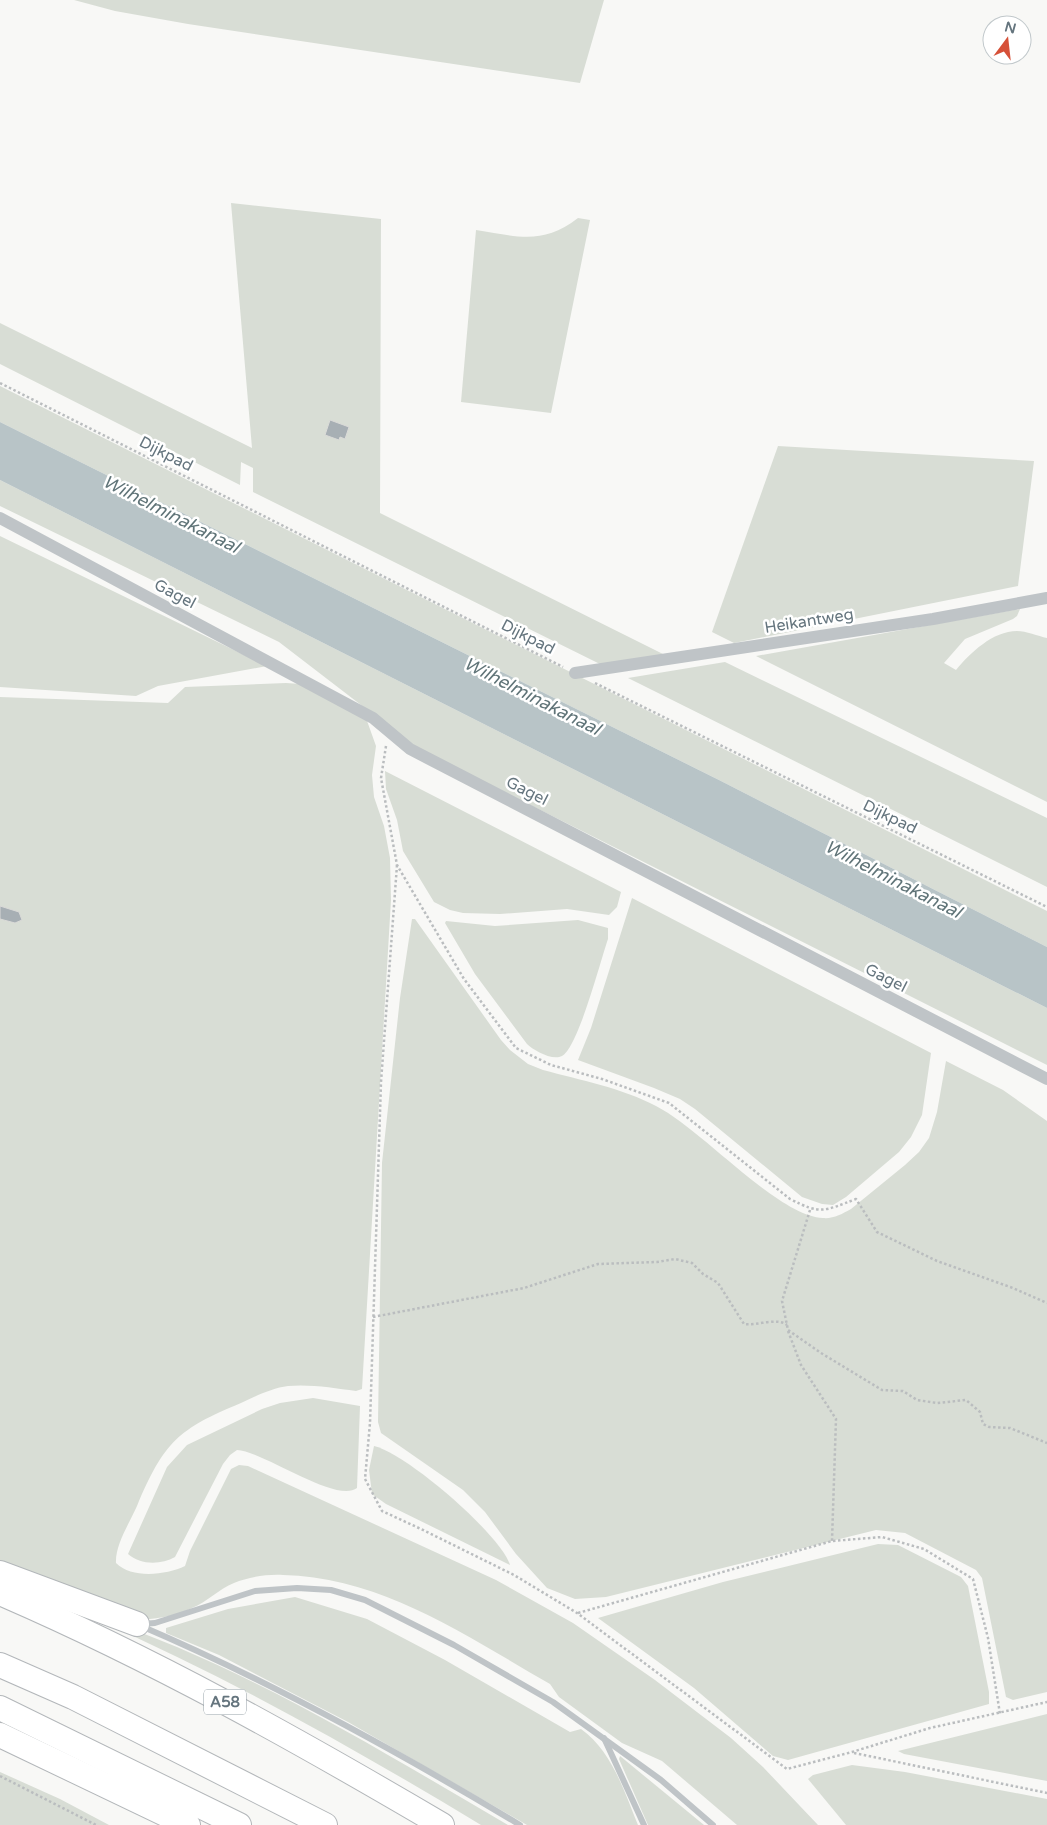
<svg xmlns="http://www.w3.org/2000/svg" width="1047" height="1825" font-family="'Varela Round',sans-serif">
  <rect width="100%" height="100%" fill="#f8f8f6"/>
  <!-- green -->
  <g fill="#d8ddd5">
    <path d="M 74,0 L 604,0 L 580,83 L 188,24 L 115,11 Z"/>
    <path d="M 231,203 L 381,219 L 380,513 L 667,656 L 608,668 L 253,492 L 253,468 L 241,462 L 240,485 L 0,364 L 0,323 L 252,448 Z"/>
    <path d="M 578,218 L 590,220 L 551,413 L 461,402 L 476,230 C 517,236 542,246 578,218 Z"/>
    <path d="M 0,386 L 1047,911 L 1047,947 L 721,781 L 0,422 Z"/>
    <path d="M 778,446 L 1034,461 L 1018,586 L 734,643 L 712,632 Z"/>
    <path d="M 0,480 L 1047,1008 L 1047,1065 L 417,748 L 279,642 L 0,506 Z"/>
    <path d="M 0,536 L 267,666 L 158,686 L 136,696 L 0,687 Z"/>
    <path d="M 1020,609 L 1017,616 L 1013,619 L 965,639 L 944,663 L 956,670 C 970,653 993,631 1017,631 C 1026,631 1038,636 1047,638 L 1047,802 L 756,656 Z"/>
    <path d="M 725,662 L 1047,818 L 1047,887 L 628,678 Z"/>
    <path d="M 286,683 L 301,684 L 366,718 L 376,746 L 372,775 L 374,797 L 384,826 L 390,858 L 391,900 L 362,1389 L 356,1391 C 334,1388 310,1384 288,1386 C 272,1388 256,1396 241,1403 C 178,1429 164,1442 137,1506 C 130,1522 115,1545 116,1563 C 132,1579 166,1575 185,1566 L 190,1551 L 231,1469 L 239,1465 L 248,1466 L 496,1580 L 573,1623 L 655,1680 L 731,1738 L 763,1767 L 818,1825 L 737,1825 L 662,1761 L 622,1743 L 559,1697 L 550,1684 C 466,1636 382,1577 283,1575 C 268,1574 248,1577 234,1583 C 219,1589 207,1602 192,1608 C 179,1615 155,1620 140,1619 C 132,1618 123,1613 115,1611 C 75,1598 38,1579 0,1561 L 0,697 L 168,703 L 185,687 Z"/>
    <path d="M 385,771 L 621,892 L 617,907 L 609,915 L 567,909 L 500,914 L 463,913 L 450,910 L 434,902 L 403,851 L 397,820 L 386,789 Z"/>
    <path d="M 632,898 L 931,1053 L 922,1115 L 911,1137 L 899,1152 L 846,1197 L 833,1205 L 822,1204 L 802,1197 L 695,1109 L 680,1099 L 654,1088 L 578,1060 L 591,1028 Z"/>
    <path d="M 412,919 L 415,919 L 501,1040 L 510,1050 L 528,1064 L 543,1070 C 580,1080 622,1088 656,1106 C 703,1130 776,1215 823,1218 C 833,1219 842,1214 851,1209 L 905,1165 L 919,1152 L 929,1138 L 937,1112 L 946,1061 L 1003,1090 L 1047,1121 L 1047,1692 L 1013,1700 L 1006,1697 L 982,1578 L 976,1570 L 905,1533 L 876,1530 L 606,1597 L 575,1599 L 547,1588 L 516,1554 L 485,1512 L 463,1490 L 381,1433 L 378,1422 L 382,1163 L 400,998 Z"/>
    <path d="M 578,920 L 608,928 L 608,939 C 601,959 578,1048 562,1056 C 552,1061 533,1050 527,1044 L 475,974 L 445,923 L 446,921 L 495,926 Z"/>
    <path d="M 313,1398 L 360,1406 L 357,1488 C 336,1504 263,1451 237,1450 L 230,1455 L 223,1464 L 175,1557 C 161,1565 140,1565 128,1554 L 167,1467 L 187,1445 L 262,1409 L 280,1403 Z"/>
    <path d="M 374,1446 C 406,1453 501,1535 510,1565 L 386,1504 L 372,1494 L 369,1470 Z"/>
    <path d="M 878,1544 L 898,1545 L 961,1577 L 968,1586 L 989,1692 L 989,1704 L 788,1760 L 773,1756 L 694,1688 L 598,1618 L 723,1582 Z"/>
    <path d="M 295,1597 L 367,1619 L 445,1660 L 570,1732 L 581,1729 C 612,1751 624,1791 638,1825 L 527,1825 L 348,1722 L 219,1655 L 166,1633 L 166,1628 L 228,1609 Z"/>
    <path d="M 97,1617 C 243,1665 376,1748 508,1825 L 481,1825 C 357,1750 230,1678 97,1620 Z"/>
    <path d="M 1047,1714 L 1047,1781 L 904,1754 L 898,1751 Z"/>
    <path d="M 620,1756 L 704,1825 L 648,1825 L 619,1759 Z"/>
    <path d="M 852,1765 L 905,1772 L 1047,1799 L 1047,1825 L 846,1825 L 808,1779 L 813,1775 Z"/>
    <path d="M 0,1772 L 60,1799 L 109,1825 L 0,1825 Z"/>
  </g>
  <!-- water -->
  <path fill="#b8c4c7" d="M 0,422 L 721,781 L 1047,947 L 1047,1008 L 0,480 Z"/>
  <!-- building -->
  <g fill="#a7afb4" stroke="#dadad8">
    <path d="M 330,420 L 349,427 L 345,439 L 340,437 L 339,440 L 325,435 Z"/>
    <path d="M 0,906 L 19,912 L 22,920 L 15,923 L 0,919 Z"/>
  </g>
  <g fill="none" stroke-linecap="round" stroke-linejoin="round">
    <defs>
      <g id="motorway">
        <path d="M 0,1573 L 137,1624"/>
        <path d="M 0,1593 C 153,1659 299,1741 442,1825"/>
        <path d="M 0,1665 L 73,1697 L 325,1825"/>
        <path d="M 0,1708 L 239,1825"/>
        <path d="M 0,1735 L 188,1825"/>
      </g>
    </defs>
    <!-- motorway casing -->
    <use href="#motorway" stroke="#b3b7ba" stroke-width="26"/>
    <!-- path -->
    <g stroke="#babdbf" stroke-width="2.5" stroke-dasharray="2.5 2.5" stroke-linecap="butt">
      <path d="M 0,383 L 563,667"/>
      <path d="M 595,683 L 1047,907"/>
      <path d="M 386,746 L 381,778 L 397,865 L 464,979 L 516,1048 L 551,1065 L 602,1079 L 669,1103 L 790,1199 C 821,1215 824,1211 856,1199 L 877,1232 L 937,1261 L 1013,1288 L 1047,1303"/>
      <path d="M 397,865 L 381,1082 L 370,1423 L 365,1479 L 382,1511 L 421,1529 L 514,1575 L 577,1613 L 787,1769 L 852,1752 L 930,1728 L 1047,1702"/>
      <path d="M 810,1210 L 782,1301 L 788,1330 L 821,1353 L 882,1390 L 903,1391 L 917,1400 L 937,1403 L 966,1400 L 980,1412 L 983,1424 L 989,1427 L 1010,1428 L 1047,1443"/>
      <path d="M 373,1317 L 524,1288 L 598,1264 L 657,1262 L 675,1259 L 692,1263 L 703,1274 L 718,1283 L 744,1324 C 757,1326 777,1317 787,1325"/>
      <path d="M 788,1331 L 801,1365 L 836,1419 L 832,1541"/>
      <path d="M 578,1613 L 832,1541 L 882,1537 L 924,1549 L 973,1579 L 988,1638 L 1000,1714"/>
      <path d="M 854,1753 L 1047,1793"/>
      <path d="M 0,1776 L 96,1825"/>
    </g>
    <!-- service -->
    <g stroke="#bfc4c7" stroke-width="6">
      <path d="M 141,1624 L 155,1623 L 255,1591 L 297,1588 L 331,1590 L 365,1600 L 454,1645 L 553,1702 L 661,1780 L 713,1825"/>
      <path d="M 141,1626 C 272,1682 397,1751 520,1825"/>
      <path d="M 604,1738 L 644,1825"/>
    </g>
    <!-- minor -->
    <g stroke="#bfc4c7" stroke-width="12">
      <path d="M 0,518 L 373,718 L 410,749 L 1047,1079"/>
      <path d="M 575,673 L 933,619 L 1047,598"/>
    </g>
    <!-- motorway -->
    <use href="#motorway" stroke="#fff" stroke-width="24"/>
  </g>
  <g text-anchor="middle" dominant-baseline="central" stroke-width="5" stroke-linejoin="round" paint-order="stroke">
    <!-- shield labels -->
    <rect fill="#fff" stroke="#939ea5" stroke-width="1" x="204" y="1689.5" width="42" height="25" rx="4"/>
    <g font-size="15" font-weight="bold" fill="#65757e">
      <text x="225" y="1702">A58</text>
    </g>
    <!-- street labels -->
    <g font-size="16" fill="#65757e" stroke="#fff">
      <text transform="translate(166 454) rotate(27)">Dijkpad</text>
      <text transform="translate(175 594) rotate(28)">Gagel</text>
      <text transform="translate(809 621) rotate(-9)">Heikantweg</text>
      <text transform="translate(528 637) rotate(27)">Dijkpad</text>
      <text transform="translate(527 791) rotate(27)">Gagel</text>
      <text transform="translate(890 817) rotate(26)">Dijkpad</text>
      <text transform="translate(886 978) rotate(27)">Gagel</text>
    </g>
    <!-- water labels -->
    <g font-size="18" font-style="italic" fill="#607478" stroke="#fff">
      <text transform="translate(171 514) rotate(27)">Wilhelminakanaal</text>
      <text transform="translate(532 696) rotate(27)">Wilhelminakanaal</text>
      <text transform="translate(893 879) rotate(27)">Wilhelminakanaal</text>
    </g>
  </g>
  <!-- north arrow -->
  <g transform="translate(1007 40) rotate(15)"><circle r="24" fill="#ffffff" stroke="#c1c8cb"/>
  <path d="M0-4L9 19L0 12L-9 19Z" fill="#d65038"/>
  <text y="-8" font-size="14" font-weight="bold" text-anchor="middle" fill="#65757e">N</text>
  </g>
</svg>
